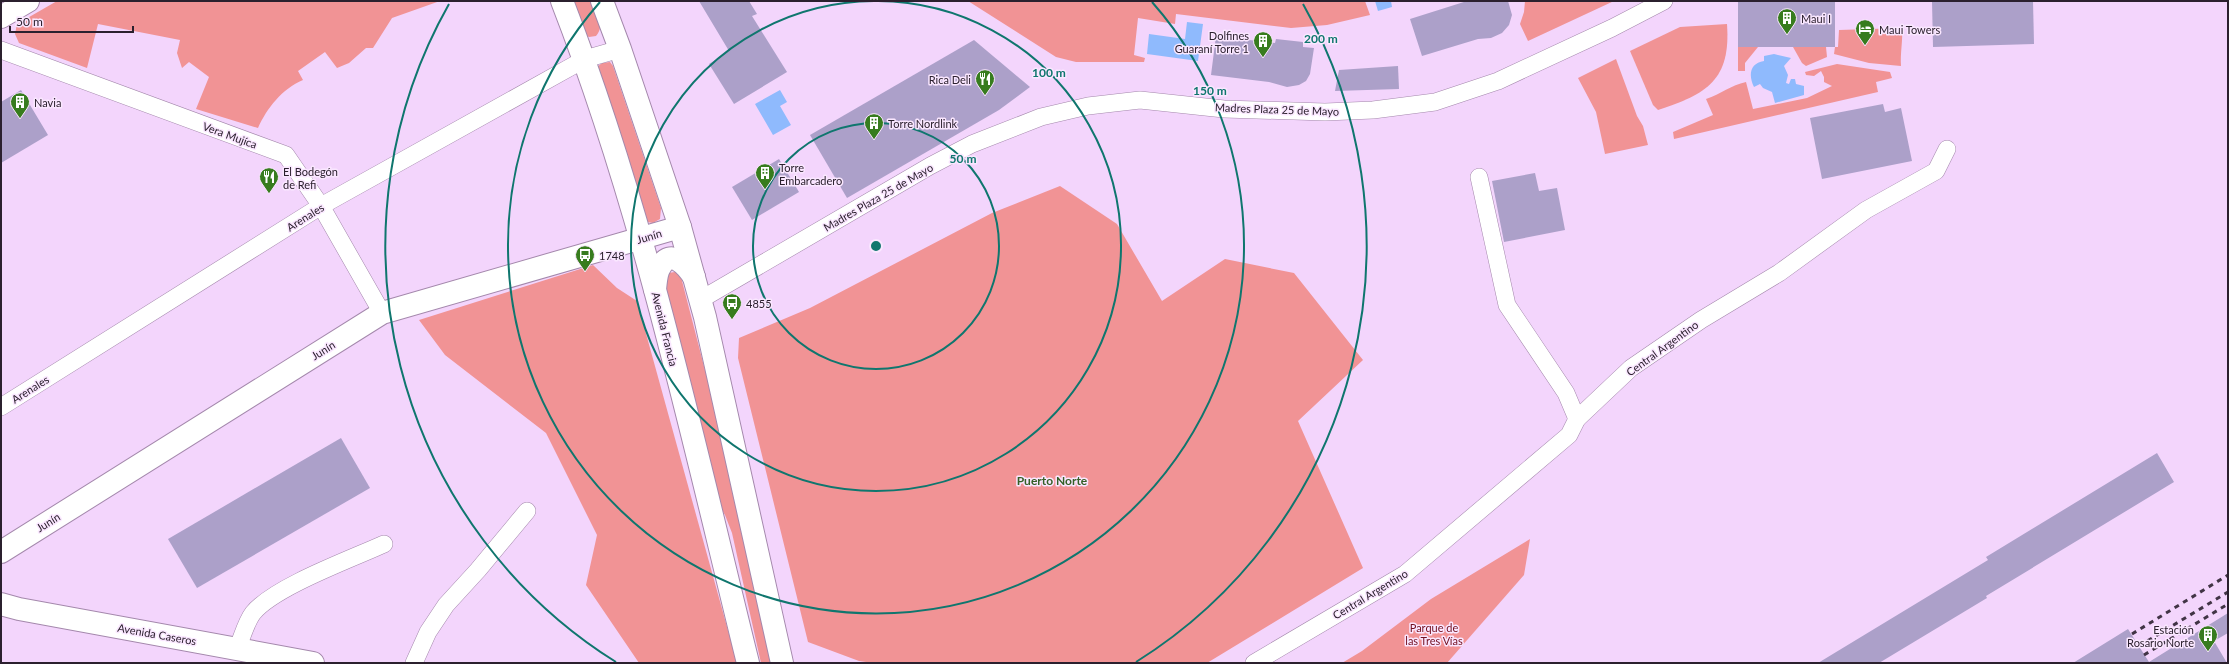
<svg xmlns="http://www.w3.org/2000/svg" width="2229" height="664" font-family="Lato,sans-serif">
  <rect width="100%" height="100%" fill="#f3d5fc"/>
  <!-- green -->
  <g fill="#f19395">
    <path d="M 57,1 L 440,1 L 392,18 L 373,48 L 366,48 L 349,63 L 337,68 L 325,52 L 298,71 L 303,80 C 282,89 267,108 258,128 L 196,109 L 209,77 L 189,62 L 182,68 L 177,53 L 180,40 L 98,24 L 87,68 L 19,43 L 15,34 L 17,24 Z"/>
    <path d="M 571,1 L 591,1 C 596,13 606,25 596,36 L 589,37 L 584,34 Z"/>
    <path d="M 968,1 L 1365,1 L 1370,15 L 1327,25 L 1291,28 L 1176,14 L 1175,24 L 1138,18 L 1134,55 L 1145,58 L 1144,62 L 1076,62 L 1056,57 Z"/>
    <path d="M 1525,1 L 1614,1 L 1528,41 L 1520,24 L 1524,12 Z"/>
    <path d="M 1727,24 C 1731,80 1707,94 1658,110 L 1653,105 L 1630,51 L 1680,27 Z"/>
    <path d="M 1902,28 C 1903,41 1900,53 1901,66 L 1869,63 L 1834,54 L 1835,47 L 1838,47 L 1839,30 Z"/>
    <path d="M 1738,47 L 1758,47 L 1745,63 L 1745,71 L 1738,71 Z"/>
    <path d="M 1793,47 L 1826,47 L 1827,57 L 1806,66 L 1802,63 Z"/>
    <path d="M 1616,59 L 1637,116 L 1643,126 L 1648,145 L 1605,154 L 1596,112 L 1578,78 Z"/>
    <path d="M 610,62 L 613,66 L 661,208 L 660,219 L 653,223 L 647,222 L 597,67 L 602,63 Z"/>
    <path d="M 1837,64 L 1890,72 L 1892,78 L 1876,82 L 1878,92 L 1674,139 L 1673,132 L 1713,115 L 1706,99 C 1721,94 1731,85 1746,82 L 1753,109 L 1807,98 L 1832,86 L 1824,82 L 1824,77 L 1821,71 L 1814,76 L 1806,75 L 1805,72 Z"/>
    <path d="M 1060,186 L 1117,224 L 1162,301 L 1225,259 L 1294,273 L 1363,360 L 1298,421 L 1363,568 L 1207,663 L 873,663 L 859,661 L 808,642 L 738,358 L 739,338 L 810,308 L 992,213 Z"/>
    <path d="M 593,265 L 617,288 L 637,301 L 737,663 L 639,663 L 586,585 L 597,535 L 546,433 L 445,355 L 419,320 Z"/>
    <path d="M 675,272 L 681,277 L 738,498 L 740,527 L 772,663 L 761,663 L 732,533 L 725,515 L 716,500 L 662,278 L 668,273 Z"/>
    <path d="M 1530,539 L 1524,575 L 1447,663 L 1342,663 L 1362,651 L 1431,599 Z"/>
  </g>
  <!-- water -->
  <g fill="#8fbafd">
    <path d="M 1375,1 L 1391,1 L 1392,7 L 1378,11 Z"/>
    <path d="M 1187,22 L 1203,24 L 1198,61 L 1147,54 L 1149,34 L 1185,39 Z"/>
    <path d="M 1774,54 L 1791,58 L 1784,66 L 1788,75 L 1786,83 L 1789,84 L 1791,79 L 1795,79 L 1796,84 L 1804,86 L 1804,95 L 1775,103 L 1772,92 L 1763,88 L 1760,84 L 1754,87 C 1748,75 1750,63 1764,61 L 1764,56 Z"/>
    <path d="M 780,90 L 787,102 L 780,106 L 791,125 L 773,135 L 755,104 Z"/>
  </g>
  <!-- building -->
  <g fill="#aca0c9">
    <path d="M 699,1 L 749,1 L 757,14 L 752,16 L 787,72 L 734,104 L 709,64 L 729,51 Z"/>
    <path d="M 1467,1 L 1508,1 L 1512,15 L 1509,25 L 1502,33 L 1491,38 L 1478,39 L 1422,56 L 1410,19 Z"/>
    <rect x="1738" y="1" width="97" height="46"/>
    <path d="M 1932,1 L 2033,1 L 2034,44 L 1933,47 Z"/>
    <path d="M 1216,36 L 1275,43 L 1276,39 L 1303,42 L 1303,47 L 1314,48 L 1310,74 L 1306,81 L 1299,85 L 1287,87 L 1269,82 L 1211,75 Z"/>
    <path d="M 974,40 L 1030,87 L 999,110 L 847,198 L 810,135 Z"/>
    <path d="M 1398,66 L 1399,89 L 1335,91 L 1339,70 Z"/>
    <path d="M 21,90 L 48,135 L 1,163 L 1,102 Z"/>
    <path d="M 1883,104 L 1885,112 L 1901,108 L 1912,161 L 1822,179 L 1810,118 Z"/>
    <path d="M 779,159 L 799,192 L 752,220 L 732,187 Z"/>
    <path d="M 1535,173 L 1539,191 L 1557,188 L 1565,230 L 1504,242 L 1492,181 Z"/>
    <path d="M 341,438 L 370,488 L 197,588 L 168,539 Z"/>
    <path d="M 2157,453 L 2174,482 L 1986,596 L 1987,598 L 1879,663 L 1818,663 L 1988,560 L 1986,557 Z"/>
    <path d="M 2228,613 L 2228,633 L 2214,641 L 2227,663 L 2073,663 L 2128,629 L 2149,662 Z"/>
  </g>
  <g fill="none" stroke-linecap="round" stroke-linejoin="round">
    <defs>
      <g id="minor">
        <path d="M 1,50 L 286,155 L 321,206 L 382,313"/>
        <path d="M 1479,177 L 1507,305 L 1566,393 L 1577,419"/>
        <path d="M 700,300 L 930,166 L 972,144 L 1041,117 L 1088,106 L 1140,100 L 1224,109 L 1325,112 L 1373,110 L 1435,102 L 1498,81 L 1612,28 L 1664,1"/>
        <path d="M 1,407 L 321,206 L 585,59 L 620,49"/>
        <path d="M 237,649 C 242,638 246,622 253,613 C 274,587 351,559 384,544"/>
        <path d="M 414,663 L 428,632 L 446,605 L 478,570 L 527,511"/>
        <path d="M 1254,663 L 1405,574 L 1569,435 L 1577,419 L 1631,368 L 1701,320 L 1779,273 L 1866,210 L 1936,171 L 1947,149"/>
      </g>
      <g id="major">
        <path d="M 562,1 C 645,215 693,441 748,663"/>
        <path d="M 602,1 L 620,49 L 680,227 L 705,317 L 782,663"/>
        <path d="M 1,17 L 28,1"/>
        <path d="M 655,289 C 656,282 656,273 660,267 C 671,247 687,266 694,277"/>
        <path d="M 1,552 L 382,313 L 680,227"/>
        <path d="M 1,604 L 19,609 L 313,663"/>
      </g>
    </defs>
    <!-- minor casing -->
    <use href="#minor" stroke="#a488ac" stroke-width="18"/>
    <!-- major casing -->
    <use href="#major" stroke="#a488ac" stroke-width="24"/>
    <!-- minor -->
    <use href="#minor" stroke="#fff" stroke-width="17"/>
    <!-- major -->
    <use href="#major" stroke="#fff" stroke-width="22"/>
    <!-- rail -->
    <g stroke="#413445" stroke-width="3" stroke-dasharray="5 5" stroke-linecap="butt">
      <path d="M 2132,634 L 2228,575"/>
      <path d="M 2139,646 L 2228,592"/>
      <path d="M 2144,655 L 2228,604"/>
    </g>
  </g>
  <!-- distance rings -->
  <g fill="none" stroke="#0f766e" stroke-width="2">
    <circle cx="876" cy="246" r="123"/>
    <path d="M878 1A245 245 0 1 1 874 1"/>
    <path d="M1152 2A368 368 0 1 1 600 2"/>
    <path d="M616 662A491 491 0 0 1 449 4M1303 4A491 491 0 0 1 1136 662"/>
  </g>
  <!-- icons -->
  <defs>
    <symbol id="building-pin" viewBox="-11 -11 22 30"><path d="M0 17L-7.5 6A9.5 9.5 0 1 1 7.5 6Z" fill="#377c1e" stroke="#fae7ff"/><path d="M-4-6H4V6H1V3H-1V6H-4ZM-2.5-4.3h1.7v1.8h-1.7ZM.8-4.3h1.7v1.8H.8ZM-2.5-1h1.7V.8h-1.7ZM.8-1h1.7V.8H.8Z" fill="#fff"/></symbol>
    <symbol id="hotel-pin" viewBox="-11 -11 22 30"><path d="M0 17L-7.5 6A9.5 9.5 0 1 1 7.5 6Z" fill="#377c1e" stroke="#fae7ff"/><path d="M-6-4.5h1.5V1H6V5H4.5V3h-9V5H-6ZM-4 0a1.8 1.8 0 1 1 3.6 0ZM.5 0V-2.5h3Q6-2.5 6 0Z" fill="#fff"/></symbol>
    <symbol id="restaurant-pin" viewBox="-11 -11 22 30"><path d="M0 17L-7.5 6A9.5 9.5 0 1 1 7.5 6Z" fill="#377c1e" stroke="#fae7ff"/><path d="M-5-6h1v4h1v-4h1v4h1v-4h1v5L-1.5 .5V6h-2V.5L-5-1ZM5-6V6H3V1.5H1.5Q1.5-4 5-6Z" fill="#fff"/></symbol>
    <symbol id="bus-pin" viewBox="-11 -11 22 30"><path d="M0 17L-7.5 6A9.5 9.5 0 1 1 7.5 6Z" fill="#377c1e" stroke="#fae7ff"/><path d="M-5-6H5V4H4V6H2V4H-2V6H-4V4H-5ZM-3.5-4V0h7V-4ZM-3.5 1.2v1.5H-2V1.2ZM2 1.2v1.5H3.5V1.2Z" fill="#fff"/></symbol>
  </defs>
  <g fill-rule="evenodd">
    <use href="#building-pin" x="1776" y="7" width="22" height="30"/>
    <use href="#hotel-pin" x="1854" y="18" width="22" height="30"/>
    <use href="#building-pin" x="1252" y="30" width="22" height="30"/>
    <use href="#restaurant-pin" x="974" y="68" width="22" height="30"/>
    <use href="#building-pin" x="9" y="91" width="22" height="30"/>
    <use href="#building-pin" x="863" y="112" width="22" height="30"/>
    <use href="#building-pin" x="754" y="162" width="22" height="30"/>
    <use href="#restaurant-pin" x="258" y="166" width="22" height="30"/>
    <use href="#bus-pin" x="574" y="244" width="22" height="30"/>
    <use href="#bus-pin" x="721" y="292" width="22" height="30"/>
    <use href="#building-pin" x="2197" y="624" width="22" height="30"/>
  </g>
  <g text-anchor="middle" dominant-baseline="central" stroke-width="3" stroke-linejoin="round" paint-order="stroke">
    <!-- poi labels -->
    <g font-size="11" fill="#2b202e" stroke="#fae7ff" text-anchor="start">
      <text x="1801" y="18">Maui I</text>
      <text x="1879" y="29">Maui Towers</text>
      <text x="1249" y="35" text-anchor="end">Dolfines<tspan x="1249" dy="13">Guaraní Torre 1</tspan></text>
      <text x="971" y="79" text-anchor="end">Rica Deli</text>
      <text x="34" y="102">Navia</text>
      <text x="888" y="123">Torre Nordlink</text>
      <text x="779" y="167">Torre<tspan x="779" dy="13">Embarcadero</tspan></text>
      <text x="283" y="171">El Bodegón<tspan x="283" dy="13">de Refi</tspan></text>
      <text x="599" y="255">1748</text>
      <text x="746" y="303">4855</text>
      <text x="2194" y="629" text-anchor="end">Estación<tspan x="2194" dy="13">Rosario Norte</tspan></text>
    </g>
    <!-- street labels -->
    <g font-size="11" fill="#2b202e" stroke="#fae7ff">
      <text transform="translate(1277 109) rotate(2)">Madres Plaza 25 de Mayo</text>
      <text transform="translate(230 135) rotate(20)">Vera Mujíca</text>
      <text transform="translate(878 197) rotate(-30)">Madres Plaza 25 de Mayo</text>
      <text transform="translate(305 217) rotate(-32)">Arenales</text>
      <text transform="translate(649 236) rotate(-17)">Junín</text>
      <text transform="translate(665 329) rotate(76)">Avenida Francia</text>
      <text transform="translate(1662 348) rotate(-36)">Central Argentino</text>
      <text transform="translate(323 350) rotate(-32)">Junín</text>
      <text transform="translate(30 389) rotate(-32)">Arenales</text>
      <text transform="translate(48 522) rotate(-32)">Junín</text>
      <text transform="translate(1370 594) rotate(-31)">Central Argentino</text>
      <text transform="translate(157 634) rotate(10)">Avenida Caseros</text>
    </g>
    <!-- park labels -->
    <g font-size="11" fill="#721020" stroke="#fae7ff">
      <text x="1434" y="627">Parque de<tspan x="1434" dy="13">las Tres Vías</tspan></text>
    </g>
    <!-- neighbourhood labels -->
    <g font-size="12" font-weight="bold" fill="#346026" stroke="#fae7ff">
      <text x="1052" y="480">Puerto Norte</text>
    </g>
  </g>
  <circle cx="876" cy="246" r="6" fill="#0f766e" stroke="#fae7ff" stroke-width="2"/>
  <g font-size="12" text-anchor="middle" font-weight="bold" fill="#0f766e" stroke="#fae7ff" stroke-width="3" stroke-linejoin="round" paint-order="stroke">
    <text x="1321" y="43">200 m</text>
    <text x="1049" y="77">100 m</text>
    <text x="1210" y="95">150 m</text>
    <text x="963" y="163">50 m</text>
  </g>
  <!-- border -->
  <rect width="2229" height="664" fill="none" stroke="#2b202e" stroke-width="4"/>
  <!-- scale -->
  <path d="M10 26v6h123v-6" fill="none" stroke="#2b202e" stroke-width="2"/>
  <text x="16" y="26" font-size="12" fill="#2b202e" stroke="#fae7ff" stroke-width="3" paint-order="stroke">50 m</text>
</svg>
